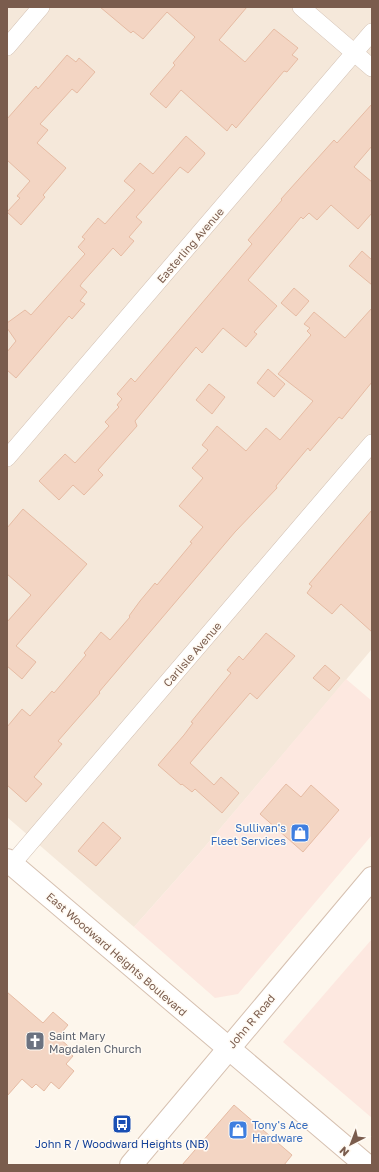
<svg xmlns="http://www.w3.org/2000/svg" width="379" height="1172" font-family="'Golos Text',sans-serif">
  <rect width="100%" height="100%" fill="#fdf6ec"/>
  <!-- residential -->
  <path fill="#f5e8da" d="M 7,7 L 372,7 L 372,649 L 197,856 L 134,927 L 7,817 Z"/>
  <!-- commercial -->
  <g fill="#fde8e0">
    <path d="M 346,679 L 372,701 L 372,835 L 238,994 L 215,998 L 134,927 L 197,856 Z"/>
    <path d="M 372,939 L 372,1118 L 283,1042 Z"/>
  </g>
  <!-- building -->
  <g fill="#f3d5c3" stroke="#e6bba3">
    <path d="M 100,7 L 247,7 L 219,40 L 245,62 L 274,29 L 298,48 L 292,55 L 298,59 L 287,72 L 284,71 L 236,128 L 232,124 L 227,131 L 181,90 L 166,108 L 150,94 L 175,65 L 173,63 L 195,37 L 167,12 L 143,39 L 133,31 L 131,33 Z"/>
    <path d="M 67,55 L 76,62 L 79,58 L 95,72 L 77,93 L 72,89 L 40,124 L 48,130 L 37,143 L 66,168 L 43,195 L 45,197 L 21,225 L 7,212 L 20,198 L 17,196 L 30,181 L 7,160 L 7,119 L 36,86 L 38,89 Z"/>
    <path d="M 372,104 L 372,146 L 354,167 L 372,182 L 372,213 L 358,229 L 331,205 L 317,220 L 309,213 L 303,219 L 301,217 L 248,280 L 277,306 L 254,332 L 257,334 L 246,347 L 223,328 L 202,353 L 196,347 L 135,421 L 137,426 L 98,470 L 103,475 L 84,495 L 73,485 L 59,500 L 39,481 L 65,454 L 75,463 L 109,426 L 105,422 L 119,407 L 117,405 L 122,399 L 117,394 L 131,378 L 135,382 L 252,244 L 248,240 L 282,200 L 281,199 L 334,140 L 337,143 Z"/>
    <path d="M 186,136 L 205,153 L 204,155 L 188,173 L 180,167 L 136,217 L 142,222 L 129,237 L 134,241 L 121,256 L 113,248 L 82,283 L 80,286 L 87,292 L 80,301 L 85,304 L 72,319 L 69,316 L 16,378 L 7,370 L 7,352 L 16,341 L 7,328 L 7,323 L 25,310 L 31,315 L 85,254 L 78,247 L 85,239 L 82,237 L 98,218 L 105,224 L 135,190 L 124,181 L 140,163 L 153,174 Z"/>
    <path d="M 362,251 L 372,260 L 372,285 L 349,266 Z"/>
    <path d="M 294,288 L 309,301 L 296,316 L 281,303 Z"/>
    <path d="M 372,308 L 372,382 L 342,419 L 339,417 L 310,451 L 308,448 L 276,486 L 277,488 L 235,532 L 99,692 L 100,693 L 58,741 L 62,744 L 34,777 L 42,784 L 26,802 L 7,785 L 7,727 L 22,709 L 30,716 L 52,691 L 54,693 L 86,655 L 84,653 L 101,632 L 110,640 L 130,617 L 129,616 L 140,601 L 155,583 L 157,585 L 192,543 L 190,542 L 203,527 L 179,506 L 203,478 L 192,468 L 208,450 L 202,445 L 217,426 L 246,451 L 266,428 L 280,440 L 313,401 L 278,374 L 311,335 L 307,331 L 310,328 L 304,324 L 314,312 L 345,338 Z"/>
    <path d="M 268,369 L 285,384 L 274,397 L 257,383 Z"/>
    <path d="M 209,384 L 225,397 L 212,414 L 196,400 Z"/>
    <path d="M 23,509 L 87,564 L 16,646 L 36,662 L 22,679 L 7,666 L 7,622 L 31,595 L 7,574 L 7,528 Z"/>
    <path d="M 372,510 L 372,632 L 341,604 L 332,614 L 307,593 L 312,586 L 309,584 Z"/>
    <path d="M 266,633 L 295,656 L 257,699 L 250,693 L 190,763 L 214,785 L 221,777 L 239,793 L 222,813 L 195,789 L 192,792 L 182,784 L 181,785 L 158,765 L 184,735 L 193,723 L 191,722 L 231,673 L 227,670 L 239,656 L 243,660 Z"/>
    <path d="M 325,665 L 340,678 L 329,691 L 313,678 Z"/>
    <path d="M 286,784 L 301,797 L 311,785 L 339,810 L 303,852 L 260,814 Z"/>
    <path d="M 103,822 L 121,838 L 96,866 L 78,851 Z"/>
    <path d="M 7,992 L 43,1023 L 53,1012 L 68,1025 L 58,1037 L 68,1046 L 65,1049 L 73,1056 L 66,1064 L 74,1071 L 59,1089 L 51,1082 L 44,1091 L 36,1084 L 32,1088 L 22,1079 L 7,1096 Z"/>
    <path d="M 234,1105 L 292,1155 L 284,1165 L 182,1165 Z"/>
  </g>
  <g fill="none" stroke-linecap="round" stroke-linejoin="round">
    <defs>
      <g id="street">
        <path d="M 301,7 L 372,68"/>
        <path d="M 7,47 L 41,7"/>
        <path d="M 7,458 L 372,32"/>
        <path d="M 12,864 L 372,443"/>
      </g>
      <g id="secondary">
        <path d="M 7,860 L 366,1165"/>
        <path d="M 131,1165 L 372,878"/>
      </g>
    </defs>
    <!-- street casing -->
    <use href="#street" stroke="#d1beb0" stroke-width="18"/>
    <!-- secondary casing -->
    <use href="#secondary" stroke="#d6c0b0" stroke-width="24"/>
    <!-- street -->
    <use href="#street" stroke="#fff" stroke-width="17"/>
    <!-- secondary -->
    <use href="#secondary" stroke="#fff" stroke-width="22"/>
  </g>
  <!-- icons -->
  <defs>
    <symbol id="shop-square" viewBox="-11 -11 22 22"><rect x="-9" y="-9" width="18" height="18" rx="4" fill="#3f7fe0" stroke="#fffaf3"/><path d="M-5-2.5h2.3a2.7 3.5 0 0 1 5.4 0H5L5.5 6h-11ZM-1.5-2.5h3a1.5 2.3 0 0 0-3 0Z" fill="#fff"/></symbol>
    <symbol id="church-square" viewBox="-11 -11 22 22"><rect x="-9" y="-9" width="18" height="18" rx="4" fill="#6b7280" stroke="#fffaf3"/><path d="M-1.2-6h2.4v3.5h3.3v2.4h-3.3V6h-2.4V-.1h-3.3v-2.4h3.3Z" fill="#fff"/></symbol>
    <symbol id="bus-square" viewBox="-11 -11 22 22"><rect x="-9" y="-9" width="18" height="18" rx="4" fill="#1a4fb4" stroke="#fffaf3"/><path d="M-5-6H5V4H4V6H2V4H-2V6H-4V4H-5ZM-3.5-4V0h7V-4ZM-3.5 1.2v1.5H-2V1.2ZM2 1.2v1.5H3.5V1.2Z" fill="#fff"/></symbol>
  </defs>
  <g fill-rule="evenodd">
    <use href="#shop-square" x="289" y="822" width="22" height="22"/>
    <use href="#church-square" x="24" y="1030" width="22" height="22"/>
    <use href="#bus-square" x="111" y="1113" width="22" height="22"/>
    <use href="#shop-square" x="227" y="1119" width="22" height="22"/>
  </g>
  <g text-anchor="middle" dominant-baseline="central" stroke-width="3" stroke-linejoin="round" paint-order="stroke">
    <!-- street labels -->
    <g font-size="11" fill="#7a5c4d" stroke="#fffaf3">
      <text transform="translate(190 245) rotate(-49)">Easterling Avenue</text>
      <text transform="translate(192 654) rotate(-49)">Carlisle Avenue</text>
      <text transform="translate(117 954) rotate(41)">East Woodward Heights Boulevard</text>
      <text transform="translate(251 1021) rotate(-50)">John R Road</text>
    </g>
    <!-- shop labels -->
    <g font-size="11" fill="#366cbe" stroke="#fffaf3" text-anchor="end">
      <text x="286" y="827">Sullivan's<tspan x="286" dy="13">Fleet Services</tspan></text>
      <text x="252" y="1124" text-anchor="start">Tony's Ace<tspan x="252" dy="13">Hardware</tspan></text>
    </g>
    <!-- worship labels -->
    <g font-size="11" fill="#5b616d" stroke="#fffaf3" text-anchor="start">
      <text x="49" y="1035">Saint Mary<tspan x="49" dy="13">Magdalen Church</tspan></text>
    </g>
    <!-- transit labels -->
    <g font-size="11" fill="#164399" stroke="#fffaf3">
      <text x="122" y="1143">John R / Woodward Heights (NB)</text>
    </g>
  </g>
  <!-- border -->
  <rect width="379" height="1172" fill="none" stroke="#7a5c4d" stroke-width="16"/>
  <!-- north arrow -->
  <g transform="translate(351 1144) rotate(222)" stroke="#fffaf3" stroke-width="3" paint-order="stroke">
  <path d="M0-3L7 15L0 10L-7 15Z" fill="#7a5c4d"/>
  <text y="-6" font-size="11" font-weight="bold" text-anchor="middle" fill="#7a5c4d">N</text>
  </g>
</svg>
